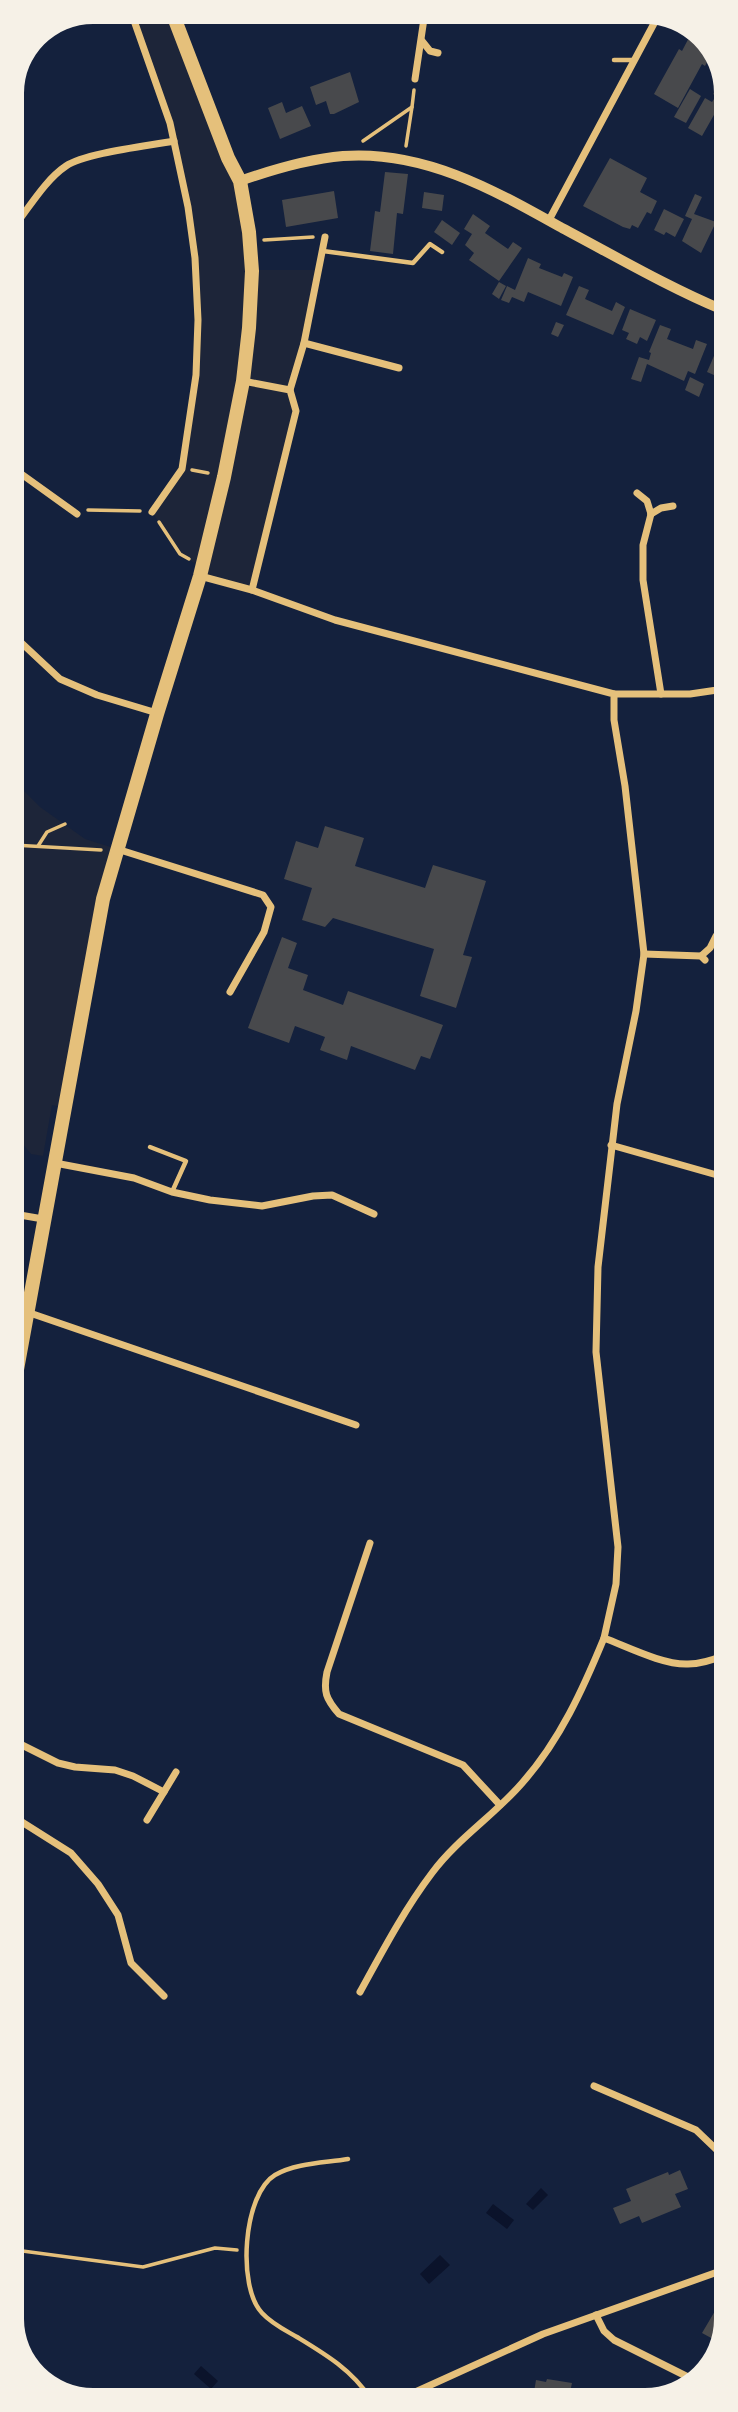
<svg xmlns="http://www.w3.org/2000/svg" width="738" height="2412" font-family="'Roboto Serif',serif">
  <rect width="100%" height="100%" fill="#14213d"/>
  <!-- green -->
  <g fill="#1d2539">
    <path d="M 131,12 L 172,12 L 240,181 L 252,270 L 320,270 L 290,390 L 296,411 L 252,590 L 200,576 L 202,568 L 180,554 L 152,512 L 182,469 L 196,375 L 195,258 L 170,124 Z"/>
    <path d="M 13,780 L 40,807 L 85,839 L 117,849 L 65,1108 L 52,1105 L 43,1156 L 31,1154 L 14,1133 L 17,1110 L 14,1109 Z"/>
  </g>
  <!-- water -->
  <g fill="#0b132b">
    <path d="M 541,2188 L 548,2195 L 533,2210 L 526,2204 Z"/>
    <path d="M 493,2204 L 514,2220 L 507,2229 L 486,2213 Z"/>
    <path d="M 440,2255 L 450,2265 L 429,2284 L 420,2274 Z"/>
    <path d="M 201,2366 L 218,2381 L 211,2389 L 194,2374 Z"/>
  </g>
  <!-- building -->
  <g fill="#48494c">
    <path d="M 693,30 L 698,32 L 711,54 L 705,66 L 702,64 L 678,108 L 654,94 L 679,49 L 682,51 Z"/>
    <path d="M 350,72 L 359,102 L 334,114 L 330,114 L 326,101 L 316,105 L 310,87 Z"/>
    <path d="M 723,77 L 723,99 L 702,136 L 688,128 L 705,98 L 712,102 L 716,96 L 713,94 Z"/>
    <path d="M 690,89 L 701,96 L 686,123 L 674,117 Z"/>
    <path d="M 282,102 L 286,113 L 302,106 L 311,126 L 280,139 L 268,108 Z"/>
    <path d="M 610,158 L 647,178 L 640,192 L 657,201 L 651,214 L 647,212 L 638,228 L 632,225 L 630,229 L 623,227 L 583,206 Z"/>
    <path d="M 385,172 L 408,174 L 403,214 L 397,213 L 393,254 L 370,251 L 375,211 L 380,212 Z"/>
    <path d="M 334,191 L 338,218 L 286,227 L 282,200 Z"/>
    <path d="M 424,192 L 444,195 L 442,211 L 422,208 Z"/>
    <path d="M 695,194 L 702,197 L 694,214 L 716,222 L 701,253 L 682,241 L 692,219 L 685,216 Z"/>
    <path d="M 664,209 L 684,219 L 675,237 L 666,232 L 664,235 L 654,230 Z"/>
    <path d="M 473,214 L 490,226 L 485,233 L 508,249 L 513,242 L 522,248 L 499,281 L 469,260 L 474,253 L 465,245 L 472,234 L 464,229 Z"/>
    <path d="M 442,220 L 460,233 L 452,245 L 434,232 Z"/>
    <path d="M 723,245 L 723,264 L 716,260 Z"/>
    <path d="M 528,258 L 541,264 L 539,268 L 562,277 L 564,273 L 573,277 L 561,306 L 528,292 L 524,302 L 512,297 L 509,303 L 501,300 L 507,286 L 515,290 Z"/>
    <path d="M 499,282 L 506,286 L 499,299 L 492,294 Z"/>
    <path d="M 579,286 L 589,290 L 585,299 L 612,311 L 616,302 L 625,307 L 613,335 L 566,315 Z"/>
    <path d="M 630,309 L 656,320 L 647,341 L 640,337 L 637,344 L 626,339 L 629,333 L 622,330 Z"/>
    <path d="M 556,322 L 564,325 L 558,337 L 551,334 Z"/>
    <path d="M 660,325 L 671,329 L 667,339 L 693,349 L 696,340 L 707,344 L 695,374 L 688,371 L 684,381 L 647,364 L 641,382 L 631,379 L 639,357 L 649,360 L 651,353 L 649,352 Z"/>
    <path d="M 717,349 L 723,351 L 723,379 L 707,372 Z"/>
    <path d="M 690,377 L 704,384 L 699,397 L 685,390 Z"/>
    <path d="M 325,826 L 364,838 L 355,866 L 425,888 L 433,865 L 486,881 L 463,955 L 472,957 L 456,1008 L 420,996 L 434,949 L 333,918 L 325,927 L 302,920 L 312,888 L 284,879 L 296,841 L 318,848 Z"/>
    <path d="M 282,937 L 297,943 L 288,968 L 308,975 L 303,990 L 343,1005 L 348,991 L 443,1025 L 430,1059 L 421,1056 L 415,1070 L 351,1046 L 347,1060 L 320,1050 L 325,1037 L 295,1026 L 289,1043 L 248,1028 Z"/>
    <path d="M 680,2170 L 688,2189 L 675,2194 L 681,2207 L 642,2223 L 639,2216 L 620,2224 L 613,2208 L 631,2201 L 626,2189 L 668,2172 L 669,2175 Z"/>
    <path d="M 715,2311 L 726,2319 L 720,2336 L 716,2334 L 713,2339 L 702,2333 Z"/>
    <path d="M 547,2379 L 572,2383 L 569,2397 L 533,2398 L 536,2380 L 546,2382 Z"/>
    <path d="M 503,2394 L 521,2396 L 521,2398 L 502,2398 Z"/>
  </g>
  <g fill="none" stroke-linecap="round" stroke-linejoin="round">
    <!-- path -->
    <g stroke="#e5c07b" stroke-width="3.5">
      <path d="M 363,141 L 412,107 L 414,90"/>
      <path d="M 406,146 L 412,107"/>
      <path d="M 264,240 L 313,237"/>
      <path d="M 192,470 L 208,473"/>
      <path d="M 88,510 L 140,511"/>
      <path d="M 159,522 L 180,554 L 189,559"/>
      <path d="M 13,845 L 101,850"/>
      <path d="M 38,846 L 47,832 L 65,824"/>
      <path d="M 15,2250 L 143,2267 L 215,2248 L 237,2250"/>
    </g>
    <!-- service -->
    <g stroke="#e5c07b" stroke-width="4.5">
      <path d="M 614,60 L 634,60"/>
      <path d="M 323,251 L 413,263 L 430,244 L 442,252"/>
      <path d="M 14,1083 L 16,1070"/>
      <path d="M 150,1147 L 186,1161 L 172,1192"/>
      <path d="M 348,2159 C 324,2163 296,2163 275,2175 C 243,2194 237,2287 262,2313 C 272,2324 285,2330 297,2337 C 325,2354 352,2370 370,2398"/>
    </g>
    <!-- minor -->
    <g stroke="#e5c07b" stroke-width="7">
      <path d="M 131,12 L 170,123 L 188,207 L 195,258 L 198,320 L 196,375 L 182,469 L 152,512"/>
      <path d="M 422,41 L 430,51 L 438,53"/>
      <path d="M 415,79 L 425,12"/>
      <path d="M 549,220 L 658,16"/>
      <path d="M 13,228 C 29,208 45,180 66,166 C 85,153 148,146 174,141"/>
      <path d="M 304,343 L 399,368"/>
      <path d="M 243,381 L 290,390 L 296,411 L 252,590"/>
      <path d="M 290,390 L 304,343 L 325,237"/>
      <path d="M 13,468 L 77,514"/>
      <path d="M 637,493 L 647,501 L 651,514"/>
      <path d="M 651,514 L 643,545 L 643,580 L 661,694"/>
      <path d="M 651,514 L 661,508 L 673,506"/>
      <path d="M 200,576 L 252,590 L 335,620 L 614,694 L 614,720 L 625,786 L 644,954 L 636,1011 L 617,1104 L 598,1267 L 596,1352 L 618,1547 L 616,1584 L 604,1638 C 628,1647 663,1665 688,1664 C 701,1664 713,1660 725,1655"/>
      <path d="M 13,635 L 60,679 L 97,695 L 157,713"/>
      <path d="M 614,694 L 690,694 L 724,689"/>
      <path d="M 117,849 L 263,895 L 271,907 L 264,932 L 230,992"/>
      <path d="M 644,954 L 701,956 L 705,960"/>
      <path d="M 701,956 L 710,948 L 716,936"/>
      <path d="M 611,1145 L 724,1177"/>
      <path d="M 55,1163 L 134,1178 L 172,1192 L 210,1200 L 262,1206 L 313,1196 L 332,1195 L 374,1214"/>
      <path d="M 14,1214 L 43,1219"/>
      <path d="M 27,1312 L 356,1425"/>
      <path d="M 370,1543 L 327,1672 C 323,1692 326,1699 339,1714 L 463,1765 L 500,1805"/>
      <path d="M 14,1741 L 58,1763 L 75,1767 L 115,1770 L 133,1776 L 164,1792"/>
      <path d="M 14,1817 L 71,1853 L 98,1884 L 118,1915 L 131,1963 L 164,1996"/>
      <path d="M 147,1820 L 176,1772"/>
      <path d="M 360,1992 C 382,1952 404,1910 432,1873 C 458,1838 495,1815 523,1782 C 560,1740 583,1689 604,1638"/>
      <path d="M 594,2086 L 696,2130 L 719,2152 L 726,2168"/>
      <path d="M 596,2315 L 604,2331 L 614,2340 L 692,2379"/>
      <path d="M 402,2398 L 543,2334 L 726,2269"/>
    </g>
    <!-- tertiary -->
    <path stroke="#e5c07b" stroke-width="10" d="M 240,181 C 274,169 308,159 343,156 C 424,150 494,190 562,228 C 615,256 668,287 723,310"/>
    <!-- primary -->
    <path stroke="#e5c07b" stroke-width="14" d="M 14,1386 L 103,899 L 157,714 L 200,576 L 224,477 L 243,381 L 249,328 L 252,271 L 249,232 L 240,181 L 228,158 L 172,12"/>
  </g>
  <!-- crop -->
  <path d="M0 0H738V2412H0ZM93 24H645A69 69 0 0 1 714 93V2319A69 69 0 0 1 645 2388H93A69 69 0 0 1 24 2319V93A69 69 0 0 1 93 24Z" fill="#f6f1e7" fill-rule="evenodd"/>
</svg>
